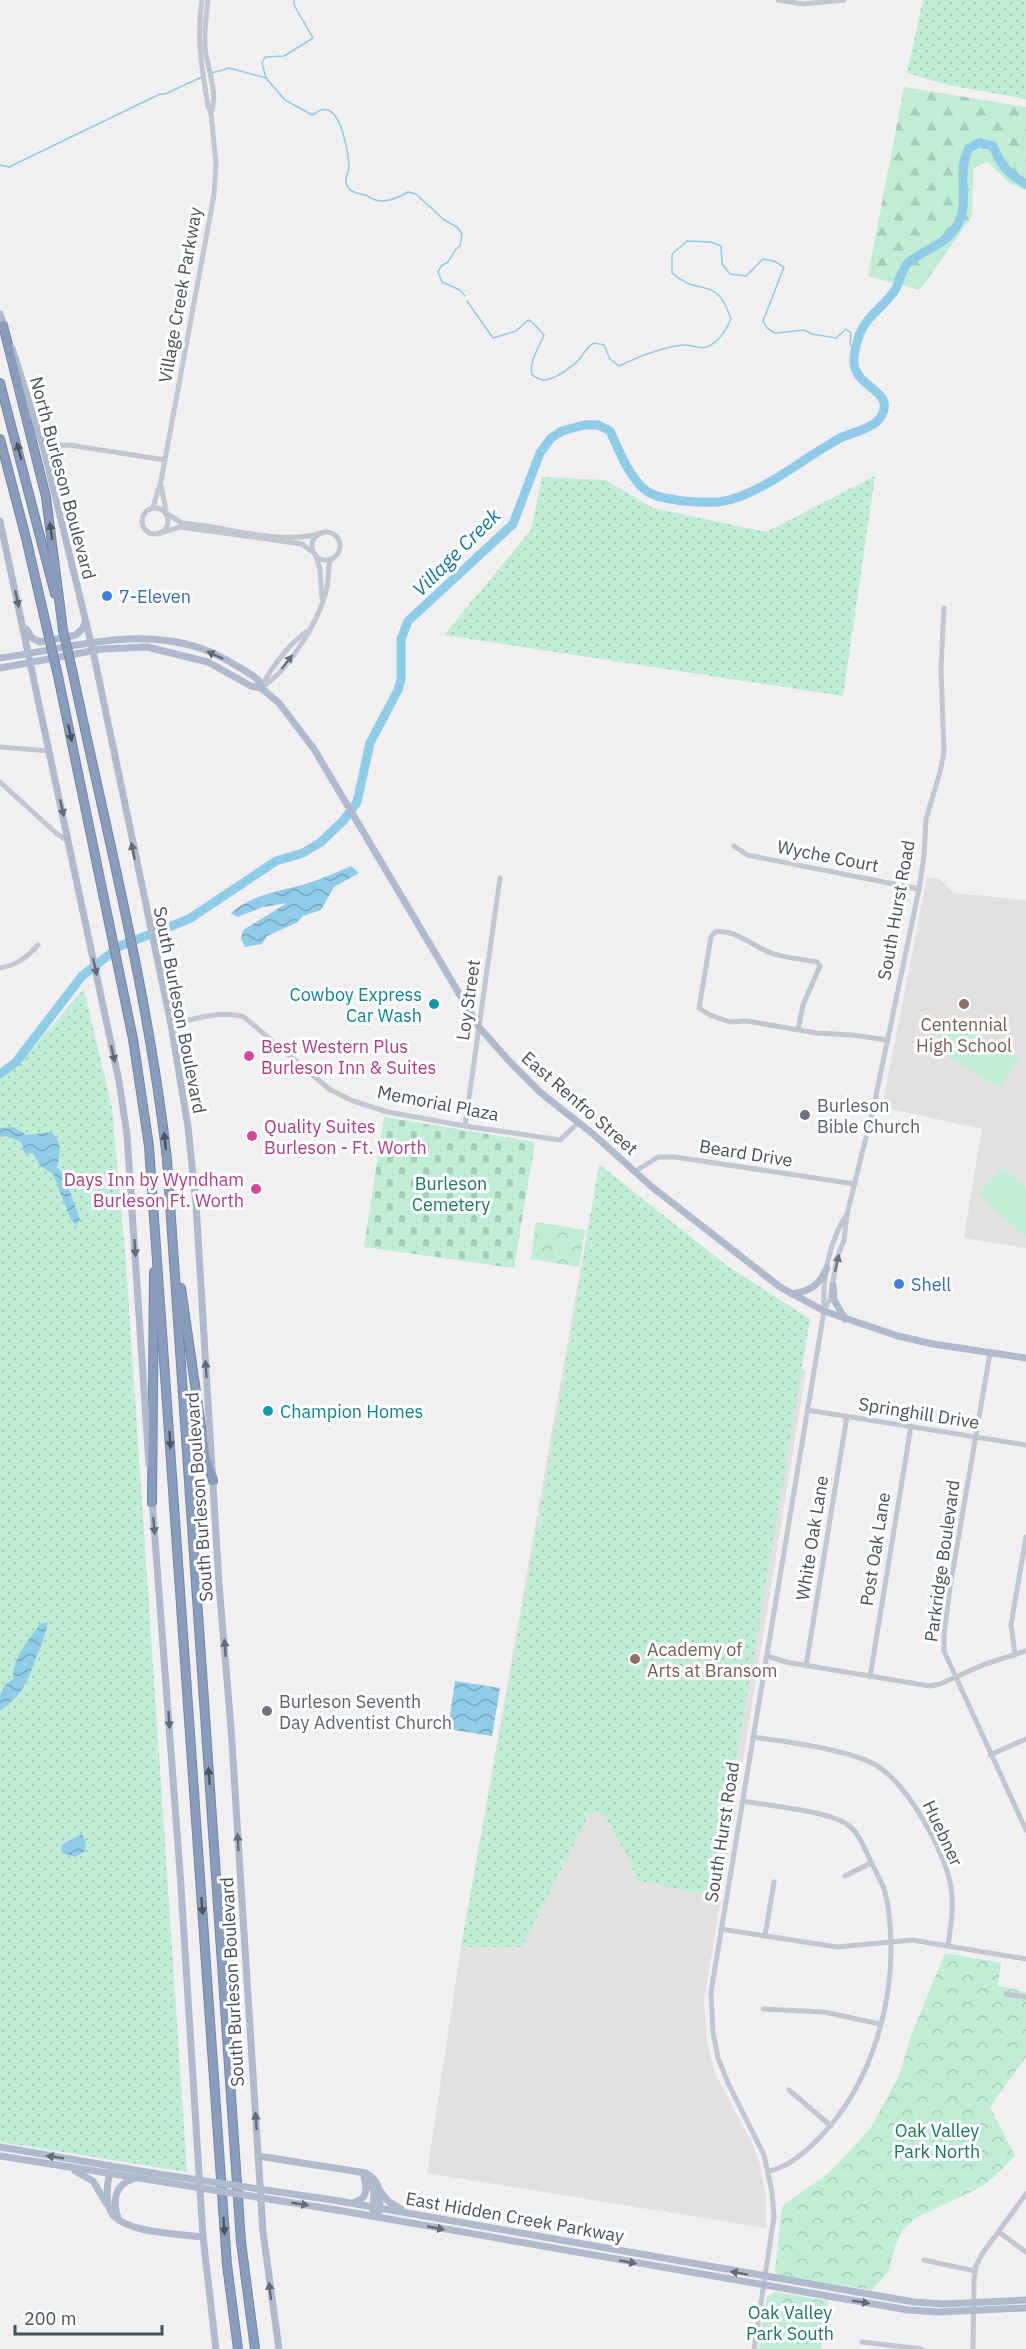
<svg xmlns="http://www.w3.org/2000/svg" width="1026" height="2349" font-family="'IBM Plex Sans',sans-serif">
  <defs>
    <pattern id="grass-dots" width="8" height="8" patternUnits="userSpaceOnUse" patternTransform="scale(1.5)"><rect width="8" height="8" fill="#bfedd6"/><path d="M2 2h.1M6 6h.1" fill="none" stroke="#a6cdba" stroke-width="1.8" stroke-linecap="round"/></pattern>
    <pattern id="forest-firs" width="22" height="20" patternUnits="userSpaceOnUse" patternTransform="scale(1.5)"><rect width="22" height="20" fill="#bfedd6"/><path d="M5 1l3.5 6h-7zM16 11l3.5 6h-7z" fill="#a6cdba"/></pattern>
    <pattern id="cemetery-stones" width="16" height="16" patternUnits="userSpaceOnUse" patternTransform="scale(1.5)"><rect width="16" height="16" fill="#bfedd6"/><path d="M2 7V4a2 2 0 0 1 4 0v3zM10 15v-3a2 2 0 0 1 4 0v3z" fill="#a6cdba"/></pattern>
    <pattern id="park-crowns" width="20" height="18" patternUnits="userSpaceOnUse" patternTransform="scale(1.5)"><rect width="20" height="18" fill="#bfedd6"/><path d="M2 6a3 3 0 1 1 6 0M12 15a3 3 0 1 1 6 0" fill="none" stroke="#a6cdba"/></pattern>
    <pattern id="water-waves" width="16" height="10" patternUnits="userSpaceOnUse" patternTransform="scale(1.5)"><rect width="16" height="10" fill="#8ecce8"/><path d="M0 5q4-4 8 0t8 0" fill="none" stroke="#76a8bf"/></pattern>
  </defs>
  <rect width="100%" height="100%" fill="#f1efef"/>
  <!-- education -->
  <g fill="#e2e0e0">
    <path d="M 927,877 L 939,879 L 954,893 L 1026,900 L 1026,1248 L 964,1238 L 982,1129 L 882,1107 Z"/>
    <path d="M 590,1214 L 806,1371 L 704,2001 L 707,2042 L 715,2073 L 753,2145 L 760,2164 L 766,2196 L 766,2228 L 427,2173 L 461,1947 Z"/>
  </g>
  <!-- grass -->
  <g fill="url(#grass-dots)">
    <path d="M 923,0 L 1026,0 L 1026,99 L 948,85 L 907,73 Z"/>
    <path d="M 875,476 L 843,696 L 444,635 L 531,530 L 542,477 L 605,480 L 653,508 L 766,532 Z"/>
    <path d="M 84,989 L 112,1108 L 126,1263 L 187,2172 L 0,2142 L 0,1077 L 17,1066 Z"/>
    <path d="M 599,1164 L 726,1265 L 810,1319 L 714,1893 L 692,1892 L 636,1880 L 631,1863 L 603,1813 L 590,1812 L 522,1947 L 461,1947 L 558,1412 Z"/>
  </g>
  <!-- forest -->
  <path fill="url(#forest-firs)" d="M 904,87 L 1026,107 L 1026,190 L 1009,183 L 987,161 L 973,169 L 972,216 L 920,290 L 868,276 Z"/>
  <!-- cemetery -->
  <path fill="url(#cemetery-stones)" d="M 384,1117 L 535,1142 L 514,1268 L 364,1247 Z"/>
  <!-- park -->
  <g fill="url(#park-crowns)">
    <path d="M 536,1222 L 585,1230 L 579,1267 L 531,1259 Z"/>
    <path d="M 945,1953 L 1001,1963 L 998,1986 L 1026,1992 L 1026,2057 L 990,2107 L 1015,2156 L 991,2180 L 973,2191 L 915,2218 L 902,2231 L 895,2246 L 889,2270 L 872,2290 L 778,2275 L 775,2271 L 782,2206 L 829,2173 L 870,2129 L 899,2076 L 912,2033 Z"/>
    <path d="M 775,2292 L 828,2301 L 821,2349 L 758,2349 L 767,2297 Z"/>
  </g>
  <!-- pitch -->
  <g fill="#bfedd6">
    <path d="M 951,1016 L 1019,1058 L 1000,1088 L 933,1047 Z"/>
    <path d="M 1003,1168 L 1026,1188 L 1026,1237 L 978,1194 Z"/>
  </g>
  <!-- water -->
  <g fill="url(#water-waves)">
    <path d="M 351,866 L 359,873 L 334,887 L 321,910 L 303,916 L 296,923 L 267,936 L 262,944 L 245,947 L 241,939 L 243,930 L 287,903 L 263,907 L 237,917 L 231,913 C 250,896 278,891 302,885 C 319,880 335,873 351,866 Z"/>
    <path d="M 13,1127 L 27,1135 L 52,1132 C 62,1144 61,1151 57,1167 L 64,1175 L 80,1219 L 76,1225 L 70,1218 L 53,1174 L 40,1165 L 33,1153 L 25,1154 L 21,1142 L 7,1136 L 0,1137 L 0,1128 Z"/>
    <path d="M 48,1622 C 46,1634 41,1646 36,1658 C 27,1683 22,1695 0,1711 C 0,1694 0,1687 13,1679 C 12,1658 29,1640 40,1624 Z"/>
    <path d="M 455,1681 L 500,1688 L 492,1736 L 448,1729 Z"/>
    <path d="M 82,1834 L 86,1843 L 85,1851 L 75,1857 L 62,1853 L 61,1845 Z"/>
  </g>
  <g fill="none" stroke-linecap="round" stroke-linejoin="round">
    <!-- stream -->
    <g stroke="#8ecce8" stroke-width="1.5">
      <path d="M 212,73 L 229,68 L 266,78 L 285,100 L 312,115 C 318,112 321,108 328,110 C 342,115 348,152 349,165 C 349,171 345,178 346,183 C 348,191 358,194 365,195 C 371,196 366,197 373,199 C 384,204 398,198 408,192 L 416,194 L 443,219 L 458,228 L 462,234 L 460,246 L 456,249 L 448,262 L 441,266 L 438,272 L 442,282 L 460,290 L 465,296"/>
      <path d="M 266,78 L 262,63 L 265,57 L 284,56 L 313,38 L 294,5 L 294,0"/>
      <path d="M 0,165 L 9,167 L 160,94 L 165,94 L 202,77"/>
      <path d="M 467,301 L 493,338 L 516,331 L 528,320 L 532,322 L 544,335 C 539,348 529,360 532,375 C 536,377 541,381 546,380 C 557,378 575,365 582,356 C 586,350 587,347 594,343 L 604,345 L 610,359 L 619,366 C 638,357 662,347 683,345 C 691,344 699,350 707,347 C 719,342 726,330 731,319 C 716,273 699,298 672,273 L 672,254 L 687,241 L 711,242 L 721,246 L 722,264 L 730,274 L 746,276 L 763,259 L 774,261 L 784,267 L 763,321 L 767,328 L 775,333 L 804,330 L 812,334 L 836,338 L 846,329 L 851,333 L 850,344 L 855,353"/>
    </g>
    <!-- river -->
    <path stroke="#8ecce8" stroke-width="9" d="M 0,1074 L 16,1062 L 82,976 L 120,946 L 189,919 L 276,861 L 303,853 L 321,842 L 344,820 L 357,802 L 370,743 L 398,690 L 401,680 L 401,639 L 408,621 L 513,524 L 540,453 L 551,438 L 562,431 L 584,425 L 598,425 L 610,431 C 619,450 628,475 644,489 C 655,498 670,499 683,501 C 695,502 707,503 719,502 C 754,497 791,468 820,450 C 827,446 833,442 840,438 C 851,433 872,429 880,418 C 897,393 860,388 855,368 C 852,359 856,345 859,336 C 865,317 884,307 895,290 C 901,281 900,270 909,262 C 925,249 944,246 956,227 C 972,203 955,174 969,148 L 979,143 L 993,146 C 1001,165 1007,173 1026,184"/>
    <defs>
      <g id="highway">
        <path d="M 3,325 L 46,497 L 63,630"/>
        <path d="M 0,383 L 55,594"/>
        <path d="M 0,439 L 26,538 L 48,633"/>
        <path d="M 73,674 C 107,835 149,997 167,1160 L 241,2242 L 255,2349"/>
        <path d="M 58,676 L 133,1039 L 149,1146 L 227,2265 L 238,2349"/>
        <path d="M 181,1288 L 205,1454 L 213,1481"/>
        <path d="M 152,1503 L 154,1272"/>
      </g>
    </defs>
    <!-- highway casing -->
    <use href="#highway" stroke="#7487a7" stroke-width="10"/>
    <!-- minor -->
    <g stroke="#c0c7d0" stroke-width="5">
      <path d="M 208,0 C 206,16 204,31 205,47 C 207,68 219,94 211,113"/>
      <path d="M 778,0 L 803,4 L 844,0"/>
      <path d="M 43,446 L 69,445 L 165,460"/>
      <path d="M 161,485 L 166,511"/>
      <path d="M 153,507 L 161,481 L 214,195 L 216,164 L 211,113 L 208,106 C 202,68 196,39 202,0"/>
      <circle cx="155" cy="521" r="13"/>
      <path d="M 167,514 L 182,523 C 225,526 279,546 322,533"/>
      <circle cx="326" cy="546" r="14"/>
      <path d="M 160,533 L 180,527 L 302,544 L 314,553"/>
      <path d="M 315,554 L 320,569 L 322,598"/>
      <path d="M 261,688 C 289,670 317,624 326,592 C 329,581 328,570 330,559"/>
      <path d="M 261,688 C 271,668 288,645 306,632"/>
      <path d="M 0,747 L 50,751"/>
      <path d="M 0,782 L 56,833 L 69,842"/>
      <path d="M 734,846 L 747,855 L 919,889"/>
      <path d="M 0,968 C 17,965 26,958 38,945"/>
      <path d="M 171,1024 C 193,1020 221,1009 244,1017 L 329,1089 L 353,1101 L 388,1112 L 465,1126 L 560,1140 L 579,1122"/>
      <path d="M 798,1030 L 803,1005 L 820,966 L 817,962 C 802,959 785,958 771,953 C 754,947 734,928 715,932 L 711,937 L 699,1008 L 710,1015 L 730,1022 L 747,1021 L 816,1033 L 852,1035 L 888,1040"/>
      <path d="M 465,1126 L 500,878"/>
      <path d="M 636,1171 L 658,1157 L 675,1157 L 855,1184"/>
      <path d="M 825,1309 L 830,1299 L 837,1258 L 844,1240 L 847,1214 L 874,1105 L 919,889 L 924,856 L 926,819 L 940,772 L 944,752 L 941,668 L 944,608"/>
      <path d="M 990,1353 L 950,1587 L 944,1635 L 944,1651 L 1026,1830"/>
      <path d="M 807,1410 L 1026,1445"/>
      <path d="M 1015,1654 L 1011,1625 L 1026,1537"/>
      <path d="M 767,1656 L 786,1662 L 930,1686 L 940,1684 L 985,1664 L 1026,1651"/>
      <path d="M 806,1666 L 847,1416"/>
      <path d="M 870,1677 L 911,1426"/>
      <path d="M 753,1737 C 786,1742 846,1749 874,1764 C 907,1782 945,1851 951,1887 C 954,1907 951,1926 948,1946"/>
      <path d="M 990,1755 L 1026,1739"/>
      <path d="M 742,1801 C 767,1805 824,1811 845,1823 C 859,1831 865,1850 872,1864 C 876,1872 881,1881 884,1889 C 888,1900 889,1913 890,1925 C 896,1998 873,2082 821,2136 C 807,2151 789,2167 769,2171"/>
      <path d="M 845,1876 L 871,1863"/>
      <path d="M 721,1929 L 837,1947 L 912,1940 L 1026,1959"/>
      <path d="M 765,1936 L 774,1882"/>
      <path d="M 1006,1994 L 1026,1997"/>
      <path d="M 763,2009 L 824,2012 L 880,2024"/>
      <path d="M 789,2090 L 831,2126"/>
      <path d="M 999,2232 L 1026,2252"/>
      <path d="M 924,2260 L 975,2271"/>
      <path d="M 862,2342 L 922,2349"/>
      <path d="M 754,2349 L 774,2217 L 772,2192 L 764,2155 L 728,2083 L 718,2058 L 713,2032 L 711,1992 L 824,1311 C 822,1279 829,1241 847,1214"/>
      <path d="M 973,2349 L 974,2280 L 976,2266 L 982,2254 L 1026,2194"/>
    </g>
    <!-- major -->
    <g stroke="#afbbcc" stroke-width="7">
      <path d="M 0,314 L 5,329"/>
      <path d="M 12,348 L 43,446 L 93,651 L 171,1024 L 188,1127 L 196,1204 L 219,1584 L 231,1728 L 263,2232 L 279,2349"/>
      <path d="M 0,521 L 119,1081 L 127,1135 L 149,1464"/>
      <path d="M 26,629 L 32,638 L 40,642 L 76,635 L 83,628 L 85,622"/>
      <path d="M 0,658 C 69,649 139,624 208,651 C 224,657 238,667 252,675 L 259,681 L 261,688 L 279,703 L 314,749 L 479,1027 L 510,1062 L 541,1093 L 593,1134 L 652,1187 L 780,1287 L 824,1311 L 898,1336 L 933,1344 L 1026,1358"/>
      <path d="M 0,668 L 102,649 L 147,647 L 208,662 L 251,686 L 261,688"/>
      <path d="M 833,1285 L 834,1300 L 845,1319"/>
      <path d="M 792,1294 C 810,1291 819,1286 827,1268"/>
      <path d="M 152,1499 L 180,1872 L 203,2237 L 216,2349"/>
      <path d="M 0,2147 L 152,2173"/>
      <path d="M 0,2156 L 139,2178"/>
      <path d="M 258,2156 L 366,2173 C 382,2182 381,2196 379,2212"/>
      <path d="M 111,2166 C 108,2180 104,2198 111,2212 C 122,2233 181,2234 203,2237"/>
      <path d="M 75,2171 L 93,2181 L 106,2203"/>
      <path d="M 365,2175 L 374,2191 L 373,2210"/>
      <path d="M 380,2191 L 388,2201 L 401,2209"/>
      <path d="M 339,2201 L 914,2302 L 943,2304 L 1026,2300"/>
      <path d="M 355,2202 C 368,2198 367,2188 364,2177"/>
      <path d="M 337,2210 L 908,2310 L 938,2312 L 1026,2308"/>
      <path d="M 118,2218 C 112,2201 115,2184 133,2179"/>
    </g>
    <!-- highway -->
    <use href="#highway" stroke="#889cbb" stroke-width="8"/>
    <defs>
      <g id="highway-bridge">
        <path d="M 63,630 L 73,674"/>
        <path d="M 48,633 L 58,676"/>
      </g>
    </defs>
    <!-- highway-bridge casing -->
    <use href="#highway-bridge" stroke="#7487a7" stroke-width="10" stroke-linecap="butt"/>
    <!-- major-bridge -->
    <g stroke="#afbbcc" stroke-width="7">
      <path d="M 152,2173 L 339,2201"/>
      <path d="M 139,2178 L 337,2210"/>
    </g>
    <!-- highway-bridge -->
    <use href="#highway-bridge" stroke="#889cbb" stroke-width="8"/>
  </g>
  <!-- one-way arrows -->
  <defs><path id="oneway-solid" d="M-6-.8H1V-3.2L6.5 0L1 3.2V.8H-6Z" transform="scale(1.5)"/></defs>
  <g fill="#4b5460">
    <use href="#oneway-solid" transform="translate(19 451) rotate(-105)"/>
    <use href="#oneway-solid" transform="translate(51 531) rotate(-98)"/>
    <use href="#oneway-solid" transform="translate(70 733) rotate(78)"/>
    <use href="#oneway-solid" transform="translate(165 1141) rotate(-96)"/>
    <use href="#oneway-solid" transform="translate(170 1440) rotate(86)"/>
    <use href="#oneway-solid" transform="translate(209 1776) rotate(-94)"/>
    <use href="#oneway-solid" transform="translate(202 1906) rotate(86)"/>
    <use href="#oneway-solid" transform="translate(224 2226) rotate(86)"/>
  </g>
  <g fill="#626b77">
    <use href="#oneway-solid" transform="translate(17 599) rotate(78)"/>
    <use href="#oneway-solid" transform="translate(215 655) rotate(-155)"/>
    <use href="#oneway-solid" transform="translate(62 808) rotate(78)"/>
    <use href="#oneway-solid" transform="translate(133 851) rotate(-102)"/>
    <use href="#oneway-solid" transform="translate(95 967) rotate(78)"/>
    <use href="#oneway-solid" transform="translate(113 1054) rotate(78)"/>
    <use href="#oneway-solid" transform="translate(135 1248) rotate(86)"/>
    <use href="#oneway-solid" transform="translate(206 1369) rotate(-94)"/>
    <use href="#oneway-solid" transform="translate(154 1526) rotate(85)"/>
    <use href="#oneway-solid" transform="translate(225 1648) rotate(-95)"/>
    <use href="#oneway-solid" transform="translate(169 1720) rotate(86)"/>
    <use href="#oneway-solid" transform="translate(238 1842) rotate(-93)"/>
    <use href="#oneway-solid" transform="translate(256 2121) rotate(-94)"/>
    <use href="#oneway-solid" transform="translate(55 2157) rotate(-171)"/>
    <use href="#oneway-solid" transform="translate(300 2204) rotate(9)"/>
    <use href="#oneway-solid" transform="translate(436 2228) rotate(10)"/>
    <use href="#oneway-solid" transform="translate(628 2262) rotate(10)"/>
    <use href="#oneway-solid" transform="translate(739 2273) rotate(-170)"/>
    <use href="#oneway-solid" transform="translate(270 2291) rotate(-97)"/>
    <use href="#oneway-solid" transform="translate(861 2302) rotate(9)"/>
  </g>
  <g fill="#6c747e">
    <use href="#oneway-solid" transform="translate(287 662) rotate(-52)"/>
    <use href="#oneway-solid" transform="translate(837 1263) rotate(-77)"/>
  </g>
  <!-- markers -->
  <g fill="#3f7fe0" stroke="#fff" stroke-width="2">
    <circle cx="107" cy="596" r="6"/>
    <circle cx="899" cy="1284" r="6"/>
  </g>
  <g fill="#0f9aa8" stroke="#fff" stroke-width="2">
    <circle cx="434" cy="1004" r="6"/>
    <circle cx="268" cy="1411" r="6"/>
  </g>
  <g fill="#8d6e63" stroke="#fff" stroke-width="2">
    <circle cx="964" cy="1004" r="6"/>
    <circle cx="635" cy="1659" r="6"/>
  </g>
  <g fill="#d1479c" stroke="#fff" stroke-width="2">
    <circle cx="249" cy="1056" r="6"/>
    <circle cx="252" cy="1136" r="6"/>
    <circle cx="256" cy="1189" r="6"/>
  </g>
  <g fill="#6b7280" stroke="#fff" stroke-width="2">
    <circle cx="805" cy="1115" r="6"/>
    <circle cx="267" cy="1711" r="6"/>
  </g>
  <g text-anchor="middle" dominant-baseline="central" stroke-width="6" stroke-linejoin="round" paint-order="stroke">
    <!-- street labels -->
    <g font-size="18" fill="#48505b" stroke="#fff">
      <text transform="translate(180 295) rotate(-80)">Village Creek Parkway</text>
      <text transform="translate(63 478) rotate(75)">North Burleson Boulevard</text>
      <text transform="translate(828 856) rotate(11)">Wyche Court</text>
      <text transform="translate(896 910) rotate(-80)">South Hurst Road</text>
      <text transform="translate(468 1000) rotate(-82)">Loy Street</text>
      <text transform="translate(180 1010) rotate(79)">South Burleson Boulevard</text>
      <text transform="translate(438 1103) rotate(11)">Memorial Plaza</text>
      <text transform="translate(580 1103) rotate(41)">East Renfro Street</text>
      <text transform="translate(746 1153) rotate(9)">Beard Drive</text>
      <text transform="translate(919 1413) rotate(9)">Springhill Drive</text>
      <text transform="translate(199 1497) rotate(-94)">South Burleson Boulevard</text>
      <text transform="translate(812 1538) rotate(-81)">White Oak Lane</text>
      <text transform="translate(875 1549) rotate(-81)">Post Oak Lane</text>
      <text transform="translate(942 1561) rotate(-82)">Parkridge Boulevard</text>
      <text transform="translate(722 1832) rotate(-81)">South Hurst Road</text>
      <text transform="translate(943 1833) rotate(65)">Huebner</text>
      <text transform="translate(232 1982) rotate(-93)">South Burleson Boulevard</text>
      <text transform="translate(515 2217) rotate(10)">East Hidden Creek Parkway</text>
    </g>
    <!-- shop labels -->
    <g font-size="18" fill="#366cbe" stroke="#fff" text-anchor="start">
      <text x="119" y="596">7-Eleven</text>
      <text x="911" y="1284">Shell</text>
    </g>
    <!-- culture labels -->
    <g font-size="18" fill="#0d838f" stroke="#fff" text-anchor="end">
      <text x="422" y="994">Cowboy Express<tspan x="422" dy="21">Car Wash</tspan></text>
      <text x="280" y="1411" text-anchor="start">Champion Homes</text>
    </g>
    <!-- education labels -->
    <g font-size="18" fill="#785e54" stroke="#fff">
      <text x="964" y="1024">Centennial<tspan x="964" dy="21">High School</tspan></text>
      <text x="647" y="1649" text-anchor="start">Academy of<tspan x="647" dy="21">Arts at Bransom</tspan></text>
    </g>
    <!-- hotel labels -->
    <g font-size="18" fill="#b23c85" stroke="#fff" text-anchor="start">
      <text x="261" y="1046">Best Western Plus<tspan x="261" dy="21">Burleson Inn &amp; Suites</tspan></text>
      <text x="264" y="1126">Quality Suites<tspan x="264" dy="21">Burleson - Ft. Worth</tspan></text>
      <text x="244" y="1179" text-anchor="end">Days Inn by Wyndham<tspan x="244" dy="21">Burleson Ft. Worth</tspan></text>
    </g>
    <!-- worship labels -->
    <g font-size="18" fill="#5b616d" stroke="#fff" text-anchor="start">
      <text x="817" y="1105">Burleson<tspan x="817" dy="21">Bible Church</tspan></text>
      <text x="279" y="1701">Burleson Seventh<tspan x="279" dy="21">Day Adventist Church</tspan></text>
    </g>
    <!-- park labels -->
    <g font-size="18" fill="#1b7a55" stroke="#fff">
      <text x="451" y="1183">Burleson<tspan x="451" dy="21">Cemetery</tspan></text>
      <text x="937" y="2130">Oak Valley<tspan x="937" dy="21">Park North</tspan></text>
      <text x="790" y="2312">Oak Valley<tspan x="790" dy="21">Park South</tspan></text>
    </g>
    <!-- water labels -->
    <g font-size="20" font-style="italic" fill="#1276a3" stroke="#fff">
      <text transform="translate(456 552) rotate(-45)">Village Creek</text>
    </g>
  </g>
  <!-- scale -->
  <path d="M15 2325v9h147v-9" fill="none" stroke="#48505b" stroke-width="3"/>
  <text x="24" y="2325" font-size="18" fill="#48505b" stroke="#ffffff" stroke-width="4.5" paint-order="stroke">200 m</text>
</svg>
